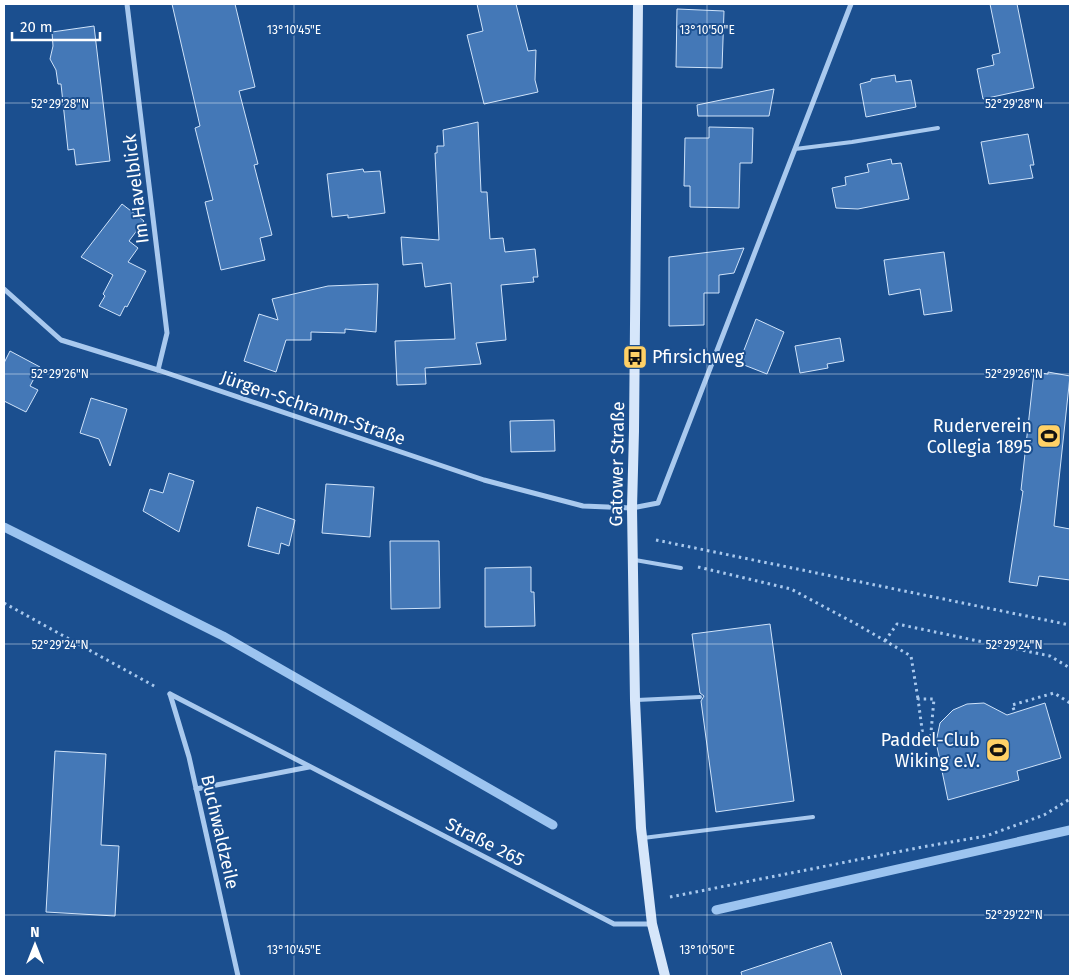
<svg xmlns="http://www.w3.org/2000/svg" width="1074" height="980" font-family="'Fira Sans',sans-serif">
  <rect width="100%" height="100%" fill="#1b4f8f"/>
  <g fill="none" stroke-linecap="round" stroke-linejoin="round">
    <!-- stream -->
    <g stroke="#9cc4f0" stroke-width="9">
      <path d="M 4,527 L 223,636 L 553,825"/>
      <path d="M 716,910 L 1070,830"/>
    </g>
  </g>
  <!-- building -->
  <g fill="#4478b7" stroke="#cfe3fa">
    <path d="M 172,4 L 235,4 L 255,87 L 239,91 L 258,164 L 254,165 L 272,235 L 260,238 L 265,260 L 221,270 L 205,202 L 213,200 L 195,128 L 200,126 Z"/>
    <path d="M 477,4 L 516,4 L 528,51 L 536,50 L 535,80 L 538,92 L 484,104 L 467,35 L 483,31 Z"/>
    <path d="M 990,4 L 1017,4 L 1034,88 L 983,99 L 977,69 L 994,65 L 992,55 L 1000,53 Z"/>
    <path d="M 677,9 L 724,11 L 722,68 L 676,67 Z"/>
    <path d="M 94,26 L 110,161 L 76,165 L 74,149 L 68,150 L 61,84 L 58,84 L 56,70 L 50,59 L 53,46 L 52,32 Z"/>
    <path d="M 895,75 L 896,82 L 911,80 L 916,107 L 866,117 L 860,84 L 871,81 L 871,79 Z"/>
    <path d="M 774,89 L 769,116 L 698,116 L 697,105 Z"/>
    <path d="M 478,122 L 481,192 L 487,192 L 490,239 L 503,238 L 505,252 L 535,249 L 538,277 L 533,277 L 534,282 L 501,285 L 506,340 L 476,343 L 481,364 L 425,368 L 426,384 L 397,385 L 395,341 L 455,339 L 451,283 L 425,287 L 422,263 L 403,265 L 401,237 L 439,240 L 435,153 L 437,153 L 437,146 L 444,146 L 443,130 Z"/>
    <path d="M 709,127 L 753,128 L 752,163 L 740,163 L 739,208 L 690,207 L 690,186 L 684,186 L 685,138 L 709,138 Z"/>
    <path d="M 1028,134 L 1034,165 L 1030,165 L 1033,178 L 989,184 L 981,142 Z"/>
    <path d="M 891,159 L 892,164 L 901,163 L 909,199 L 858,209 L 836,208 L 832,188 L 846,185 L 845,177 L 869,172 L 867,164 Z"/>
    <path d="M 363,169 L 364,172 L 380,171 L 385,213 L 348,218 L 348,215 L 332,217 L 327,174 Z"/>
    <path d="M 122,204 L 144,221 L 129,241 L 138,248 L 128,262 L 146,271 L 127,307 L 125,306 L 120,316 L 99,306 L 105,296 L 103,294 L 113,275 L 81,257 Z"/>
    <path d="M 744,248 L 734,273 L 719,275 L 719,293 L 704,293 L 704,325 L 669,326 L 669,257 Z"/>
    <path d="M 944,252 L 952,311 L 924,315 L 920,289 L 889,295 L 884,260 Z"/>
    <path d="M 378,284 L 376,332 L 345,329 L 345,333 L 311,332 L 311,340 L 286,340 L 276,372 L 244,361 L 259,314 L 278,320 L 272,299 L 328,286 Z"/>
    <path d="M 756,319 L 784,332 L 767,374 L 739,363 Z"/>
    <path d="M 840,338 L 844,361 L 827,364 L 828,368 L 800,373 L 795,346 Z"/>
    <path d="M 10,351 L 40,367 L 30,386 L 38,390 L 26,412 L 4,401 L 4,363 Z"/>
    <path d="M 1034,372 L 1048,374 L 1048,372 L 1070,376 L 1054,526 L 1070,529 L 1070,580 L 1039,576 L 1037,586 L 1009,582 L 1023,491 L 1021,490 Z"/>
    <path d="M 91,398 L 127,409 L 110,466 L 99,439 L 80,433 Z"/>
    <path d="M 554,420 L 555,451 L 511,452 L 510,421 Z"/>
    <path d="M 169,473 L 194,481 L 179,532 L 143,511 L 150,489 L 163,493 Z"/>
    <path d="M 326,484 L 374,487 L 370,537 L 322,533 Z"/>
    <path d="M 257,507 L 295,520 L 289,546 L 281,543 L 279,554 L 248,546 Z"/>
    <path d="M 390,541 L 439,541 L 440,608 L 391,609 Z"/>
    <path d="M 531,567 L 531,592 L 534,592 L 535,626 L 485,627 L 485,568 Z"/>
    <path d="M 770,624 L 794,801 L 716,812 L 701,701 L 704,696 L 700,693 L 692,634 Z"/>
    <path d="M 984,703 L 1007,715 L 1045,703 L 1061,758 L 1017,771 L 1019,780 L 948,800 L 936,742 L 940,723 L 953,710 L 967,704 Z"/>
    <path d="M 55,751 L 106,754 L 101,845 L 119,846 L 115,916 L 46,912 Z"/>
    <path d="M 831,942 L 842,976 L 742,976 L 741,972 Z"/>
  </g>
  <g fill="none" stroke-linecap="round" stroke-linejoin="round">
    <!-- path -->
    <g stroke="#a9c9ee" stroke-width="3" stroke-dasharray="2.5 4" stroke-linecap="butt">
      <path d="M 656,540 L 1070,625"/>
      <path d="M 698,567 L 791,589 L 858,625 L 911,656 L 918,699"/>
      <path d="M 4,603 L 156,687"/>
      <path d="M 885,641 L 897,624 L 1050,656 L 1070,668"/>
      <path d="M 1014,710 L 1012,705 L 1054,693 L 1070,703"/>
      <path d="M 930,743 L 934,699 L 918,699 L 924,744 L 936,742"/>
      <path d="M 670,897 L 922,847 L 986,836 L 1044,815 L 1070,799"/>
    </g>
    <!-- lane -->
    <g stroke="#a9c9ee" stroke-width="4">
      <path d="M 795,149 L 852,142 L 938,128"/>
      <path d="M 635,560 L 681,568"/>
      <path d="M 637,700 L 700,697"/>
      <path d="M 643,838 L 813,817"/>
    </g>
    <!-- street -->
    <g stroke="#a9c9ee" stroke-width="5">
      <path d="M 127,4 L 167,333 L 158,370"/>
      <path d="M 4,289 L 61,340 L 158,370 L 484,480 L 583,506 L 632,508 L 658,503 L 851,4"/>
      <path d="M 170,694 L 614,924 L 652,924"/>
      <path d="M 170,694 L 189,757 L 238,976"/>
      <path d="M 196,789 L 309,767"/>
    </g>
    <!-- secondary -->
    <path stroke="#d6e6fa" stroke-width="10" d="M 638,4 L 634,431 L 632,508 L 635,700 L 641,828 L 652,924 L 665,976"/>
  </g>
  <!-- ticks -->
  <path fill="none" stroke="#fff" stroke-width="1" stroke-opacity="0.45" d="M 294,4 L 294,976M 707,4 L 707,976M 4,103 L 1070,103M 4,374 L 1070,374M 4,644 L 1070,644M 4,915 L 1070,915"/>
  <!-- icons -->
  <defs>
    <symbol id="bus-square" viewBox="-11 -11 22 22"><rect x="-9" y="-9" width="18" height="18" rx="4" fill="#ffd166" stroke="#1b4f8f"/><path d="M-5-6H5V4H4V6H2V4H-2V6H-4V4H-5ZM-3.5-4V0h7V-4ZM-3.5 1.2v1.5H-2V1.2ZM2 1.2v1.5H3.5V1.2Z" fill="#111"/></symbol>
    <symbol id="stadium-square" viewBox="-11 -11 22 22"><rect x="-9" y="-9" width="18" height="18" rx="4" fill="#ffd166" stroke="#1b4f8f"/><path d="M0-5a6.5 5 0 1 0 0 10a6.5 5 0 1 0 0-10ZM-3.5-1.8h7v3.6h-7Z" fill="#111"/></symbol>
  </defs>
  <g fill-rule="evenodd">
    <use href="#bus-square" x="621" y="343" width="28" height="28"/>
    <use href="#stadium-square" x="1035" y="422" width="28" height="28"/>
    <use href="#stadium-square" x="984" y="736" width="28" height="28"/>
  </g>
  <g text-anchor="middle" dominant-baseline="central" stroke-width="4" stroke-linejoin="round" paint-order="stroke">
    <!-- street labels -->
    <g font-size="18" fill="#fff" stroke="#1b4f8f">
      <text transform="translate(136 189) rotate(-97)">Im Havelblick</text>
      <text transform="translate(313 408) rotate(19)">Jürgen-Schramm-Straße</text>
      <text transform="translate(617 464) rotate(-89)">Gatower Straße</text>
      <text transform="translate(220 832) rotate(77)">Buchwaldzeile</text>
      <text transform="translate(485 842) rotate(27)">Straße 265</text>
    </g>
    <!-- poi labels -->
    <g font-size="18" fill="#fff" stroke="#1b4f8f" text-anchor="end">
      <text x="652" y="357" text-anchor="start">Pfirsichweg</text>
      <text x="1032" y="426">Ruderverein<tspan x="1032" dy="21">Collegia 1895</tspan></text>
      <text x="980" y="740">Paddel-Club<tspan x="980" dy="21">Wiking e.V.</tspan></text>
    </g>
  </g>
  <g font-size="12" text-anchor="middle" fill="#fff" stroke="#1b4f8f" stroke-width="4" stroke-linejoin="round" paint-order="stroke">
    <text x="294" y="34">13°10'45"E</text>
    <text x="707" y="34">13°10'50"E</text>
    <text x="60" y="108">52°29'28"N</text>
    <text x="1014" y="108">52°29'28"N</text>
    <text x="60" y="378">52°29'26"N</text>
    <text x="1014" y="378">52°29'26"N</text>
    <text x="60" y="649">52°29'24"N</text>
    <text x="1014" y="649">52°29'24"N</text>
    <text x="1014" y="919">52°29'22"N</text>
    <text x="294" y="954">13°10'45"E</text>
    <text x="707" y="954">13°10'50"E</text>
  </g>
  <!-- border -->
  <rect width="1074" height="980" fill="none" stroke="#ffffff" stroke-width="10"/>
  <!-- north arrow -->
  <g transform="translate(35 945)" stroke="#1b4f8f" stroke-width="4" paint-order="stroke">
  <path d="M0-4L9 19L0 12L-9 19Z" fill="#ffffff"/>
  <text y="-8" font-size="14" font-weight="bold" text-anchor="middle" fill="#ffffff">N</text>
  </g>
  <!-- scale -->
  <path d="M12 32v8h88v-8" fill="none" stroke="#ffffff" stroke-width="2.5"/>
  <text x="20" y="32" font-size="15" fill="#ffffff" stroke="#1b4f8f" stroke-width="4" paint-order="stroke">20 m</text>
</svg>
